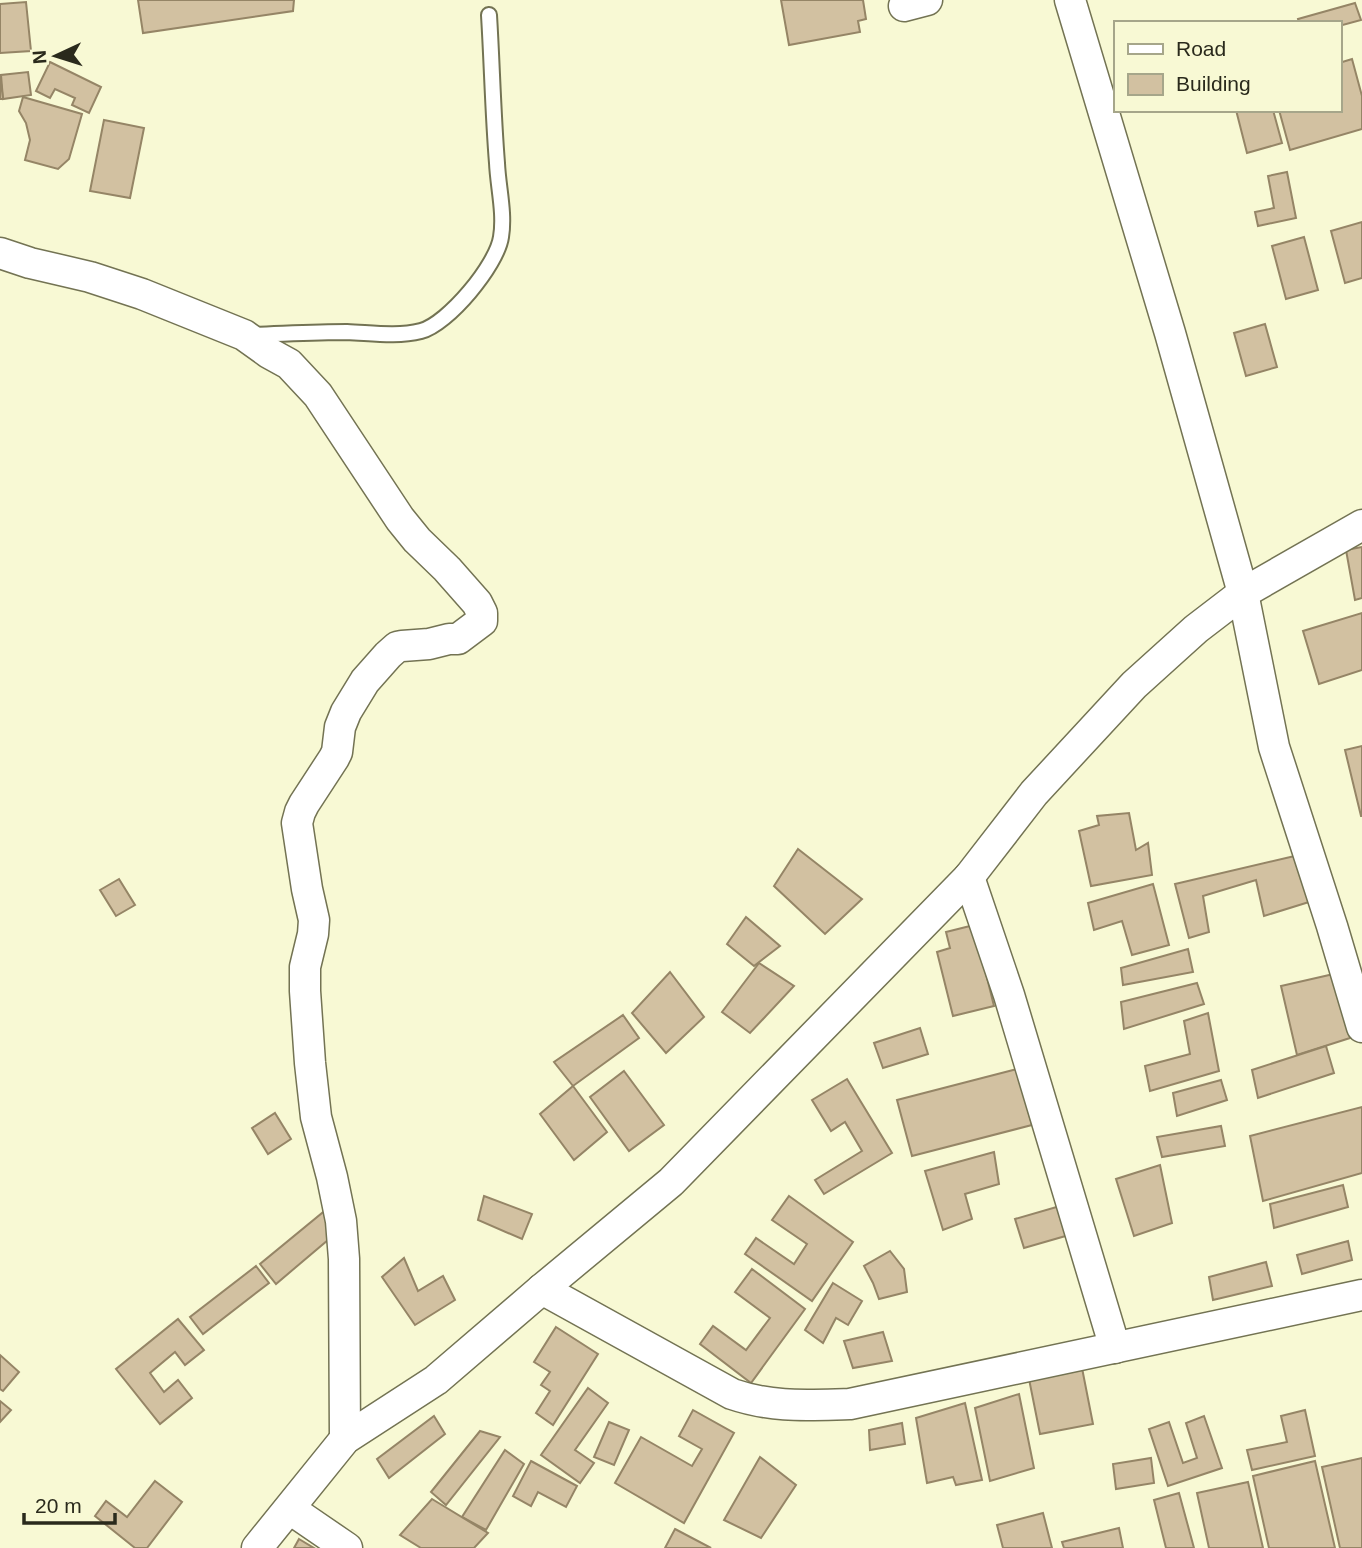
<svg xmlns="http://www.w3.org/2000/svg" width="1362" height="1548" font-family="Arial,sans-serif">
  <rect width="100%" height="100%" fill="#f8f9d4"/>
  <!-- building -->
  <g fill="#d2c1a1" stroke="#958566" stroke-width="2">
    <path d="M 138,0 L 294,0 L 293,11 L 143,33 Z"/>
    <path d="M 781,0 L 863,0 L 866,19 L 858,21 L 860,32 L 789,45 Z"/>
    <path d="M 26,2 L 31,51 L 0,53 L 0,4 Z"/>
    <path d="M 1355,3 L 1361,20 L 1339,26 L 1339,23 L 1299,23 L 1298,19 Z"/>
    <path d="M 1352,59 L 1362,96 L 1362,129 L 1290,150 L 1279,110 L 1339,110 L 1339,63 Z"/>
    <path d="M 50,62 L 101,87 L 89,113 L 72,105 L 75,98 L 55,89 L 50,98 L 36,91 Z"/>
    <path d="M 28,72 L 31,95 L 3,99 L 1,75 Z"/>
    <path d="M 0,75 L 3,99 L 0,99 Z"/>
    <path d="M 23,97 L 82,114 L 69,159 L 58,169 L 25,160 L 30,140 L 26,123 L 19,111 Z"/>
    <path d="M 1236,110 L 1273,110 L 1282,143 L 1247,153 Z"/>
    <path d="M 104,120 L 144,128 L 130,198 L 90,191 Z"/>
    <path d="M 1287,172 L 1296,218 L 1258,226 L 1255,212 L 1274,208 L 1268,176 Z"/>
    <path d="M 1362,222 L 1362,278 L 1345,283 L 1331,231 Z"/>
    <path d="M 1304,237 L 1318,290 L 1286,299 L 1272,246 Z"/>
    <path d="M 1265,324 L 1277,367 L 1246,376 L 1234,333 Z"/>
    <path d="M 1362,547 L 1362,598 L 1355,600 L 1346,550 Z"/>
    <path d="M 1362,613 L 1362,670 L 1319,684 L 1303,631 Z"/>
    <path d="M 1362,746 L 1362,816 L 1361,816 L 1345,750 Z"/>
    <path d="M 1129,813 L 1136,850 L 1148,843 L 1152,875 L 1091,886 L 1079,831 L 1099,825 L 1097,816 Z"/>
    <path d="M 798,849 L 862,899 L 825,934 L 774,886 Z"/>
    <path d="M 1299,855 L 1309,902 L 1264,916 L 1256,880 L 1203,896 L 1209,932 L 1189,938 L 1175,884 Z"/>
    <path d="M 119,879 L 135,905 L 116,916 L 100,890 Z"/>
    <path d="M 1153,884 L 1169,945 L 1132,955 L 1122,921 L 1094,930 L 1088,903 Z"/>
    <path d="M 746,917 L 780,946 L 754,966 L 727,944 Z"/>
    <path d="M 974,925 L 994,1006 L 953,1016 L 937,952 L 950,948 L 946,932 Z"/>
    <path d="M 1188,949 L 1193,972 L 1123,985 L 1121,968 Z"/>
    <path d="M 759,963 L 794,986 L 750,1033 L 722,1012 Z"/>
    <path d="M 670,972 L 704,1017 L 666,1053 L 632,1013 Z"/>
    <path d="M 1338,973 L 1350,1038 L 1297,1055 L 1281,986 Z"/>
    <path d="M 1197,983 L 1204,1004 L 1124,1029 L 1121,1002 Z"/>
    <path d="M 1208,1013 L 1219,1071 L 1150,1091 L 1145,1066 L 1190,1054 L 1184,1021 Z"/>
    <path d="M 623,1015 L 639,1038 L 573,1086 L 554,1062 Z"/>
    <path d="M 920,1028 L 928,1054 L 883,1068 L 874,1043 Z"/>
    <path d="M 1326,1046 L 1334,1073 L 1258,1098 L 1252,1070 Z"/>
    <path d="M 1017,1069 L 1032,1125 L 912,1156 L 897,1100 Z"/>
    <path d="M 624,1071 L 664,1125 L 629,1151 L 590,1097 Z"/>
    <path d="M 847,1079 L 892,1153 L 824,1194 L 815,1180 L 862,1151 L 845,1122 L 831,1131 L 812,1100 Z"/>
    <path d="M 1221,1080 L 1227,1100 L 1177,1116 L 1173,1093 Z"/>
    <path d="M 573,1086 L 607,1132 L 574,1160 L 540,1114 Z"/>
    <path d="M 1362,1107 L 1362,1173 L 1263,1201 L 1250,1136 Z"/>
    <path d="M 275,1113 L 291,1139 L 268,1154 L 252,1128 Z"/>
    <path d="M 1221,1126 L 1225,1146 L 1162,1157 L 1157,1137 Z"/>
    <path d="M 994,1152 L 999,1184 L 965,1194 L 972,1219 L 943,1230 L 925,1171 Z"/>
    <path d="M 1160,1165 L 1172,1223 L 1134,1236 L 1116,1179 Z"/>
    <path d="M 1343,1185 L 1348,1207 L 1274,1228 L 1270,1204 Z"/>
    <path d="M 484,1196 L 532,1214 L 522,1239 L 478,1220 Z"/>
    <path d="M 789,1196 L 853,1242 L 812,1301 L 745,1254 L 756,1238 L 794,1264 L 807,1244 L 772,1220 Z"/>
    <path d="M 333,1204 L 348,1223 L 276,1284 L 260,1264 Z"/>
    <path d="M 1060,1206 L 1069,1235 L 1024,1248 L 1015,1219 Z"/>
    <path d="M 1348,1241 L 1352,1260 L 1302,1274 L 1297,1255 Z"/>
    <path d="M 890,1251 L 904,1269 L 907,1292 L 879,1299 L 873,1283 L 864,1266 Z"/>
    <path d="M 404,1258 L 418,1291 L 443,1276 L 455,1300 L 415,1325 L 382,1277 Z"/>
    <path d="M 1266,1262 L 1272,1286 L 1213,1300 L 1209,1277 Z"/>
    <path d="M 256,1266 L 269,1283 L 203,1334 L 190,1317 Z"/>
    <path d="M 752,1269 L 805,1309 L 751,1383 L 700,1344 L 713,1326 L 746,1350 L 770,1318 L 735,1292 Z"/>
    <path d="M 833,1283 L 862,1301 L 848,1325 L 836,1318 L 823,1343 L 805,1330 Z"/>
    <path d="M 178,1319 L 204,1350 L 185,1365 L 175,1352 L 150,1373 L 164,1392 L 178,1380 L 192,1398 L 160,1424 L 116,1369 Z"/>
    <path d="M 556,1327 L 598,1354 L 553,1425 L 536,1413 L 550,1391 L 541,1385 L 550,1372 L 534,1362 Z"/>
    <path d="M 883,1332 L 892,1361 L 853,1368 L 844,1341 Z"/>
    <path d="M 0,1355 L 19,1372 L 3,1391 L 0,1389 Z"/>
    <path d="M 1082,1368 L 1093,1424 L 1040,1434 L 1029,1379 Z"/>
    <path d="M 588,1388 L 608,1403 L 575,1450 L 594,1463 L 580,1483 L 541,1455 Z"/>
    <path d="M 1019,1394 L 1034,1468 L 990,1481 L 975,1408 Z"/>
    <path d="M 0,1401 L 11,1410 L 0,1422 Z"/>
    <path d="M 965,1403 L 982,1480 L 956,1485 L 953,1477 L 927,1483 L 916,1418 Z"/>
    <path d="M 693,1410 L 734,1433 L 684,1523 L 615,1483 L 641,1437 L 692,1466 L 702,1449 L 679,1436 Z"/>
    <path d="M 1305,1410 L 1315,1456 L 1252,1470 L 1247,1450 L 1287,1442 L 1281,1416 Z"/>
    <path d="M 434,1416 L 445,1434 L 389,1478 L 377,1459 Z"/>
    <path d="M 1204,1416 L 1222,1468 L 1168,1486 L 1149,1429 L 1169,1422 L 1183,1463 L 1197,1458 L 1186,1423 Z"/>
    <path d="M 609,1422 L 629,1430 L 614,1465 L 594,1457 Z"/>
    <path d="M 902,1423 L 905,1444 L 870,1450 L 869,1430 Z"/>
    <path d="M 480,1431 L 500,1437 L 446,1505 L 431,1492 Z"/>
    <path d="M 505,1450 L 524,1464 L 486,1530 L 462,1517 Z"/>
    <path d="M 760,1457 L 796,1485 L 761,1538 L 724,1520 Z"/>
    <path d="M 1151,1458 L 1154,1483 L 1116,1489 L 1113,1464 Z"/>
    <path d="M 1362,1458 L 1362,1548 L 1340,1548 L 1322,1467 Z"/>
    <path d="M 531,1461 L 577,1486 L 566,1507 L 538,1492 L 531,1506 L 513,1496 Z"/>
    <path d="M 1315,1461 L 1335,1548 L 1269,1548 L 1253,1476 Z"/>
    <path d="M 155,1481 L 182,1502 L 147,1548 L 135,1548 L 95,1516 L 106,1501 L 127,1517 Z"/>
    <path d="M 1248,1482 L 1263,1548 L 1209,1548 L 1197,1493 Z"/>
    <path d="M 1179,1493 L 1194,1548 L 1166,1548 L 1154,1500 Z"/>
    <path d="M 432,1499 L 488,1533 L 474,1548 L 421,1548 L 400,1535 Z"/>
    <path d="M 1043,1513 L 1052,1548 L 1003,1548 L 997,1525 Z"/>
    <path d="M 1119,1528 L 1123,1548 L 1064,1548 L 1062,1542 Z"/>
    <path d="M 675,1529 L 711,1548 L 665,1548 Z"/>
    <path d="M 299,1539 L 314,1548 L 294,1548 Z"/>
  </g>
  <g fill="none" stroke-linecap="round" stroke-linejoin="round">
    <defs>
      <path id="lane" d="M 251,335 C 283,334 315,332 347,332 C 372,333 397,337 421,331 C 448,324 497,265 501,237 C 505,213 498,187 497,163 C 493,114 492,64 489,15"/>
      <g id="street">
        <path d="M 1070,0 L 1170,333 L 1243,593 L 1274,747 L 1332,926 L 1362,1027"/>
        <path d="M 904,6 L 927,0"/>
        <path d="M 0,253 L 30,263 L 90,277 L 142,294 L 244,335 L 269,353 L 289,364 L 318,395 L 400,519 L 417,540 L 447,569 L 477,603 L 482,613 L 482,621 L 458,639 L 449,639 L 429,644 L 402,646 L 397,647 L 388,655 L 365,681 L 346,712 L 340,727 L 337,752 L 334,758 L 304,804 L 300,812 L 297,823 L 307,889 L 314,920 L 313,934 L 305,967 L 305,991 L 310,1063 L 316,1117 L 332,1177 L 341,1221 L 344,1259 L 345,1439"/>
        <path d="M 969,877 L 1009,995 L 1115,1348"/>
        <path d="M 542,1289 L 732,1394 C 773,1408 808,1405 850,1404 L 1362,1295"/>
        <path d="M 290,1509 L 347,1548"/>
        <path d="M 257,1548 L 345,1439 L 436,1380 L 542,1289 L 671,1182 L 969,877 L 1034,793 L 1134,685 L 1196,629 L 1243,593 L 1362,525"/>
      </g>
    </defs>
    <!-- lane casing -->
    <use href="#lane" stroke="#737353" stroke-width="18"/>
    <!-- street casing -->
    <use href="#street" stroke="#737353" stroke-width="33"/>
    <!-- lane -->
    <use href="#lane" stroke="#fff" stroke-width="14"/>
    <!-- street -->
    <use href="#street" stroke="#fff" stroke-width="30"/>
  </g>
  <!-- legend -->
  <rect x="1114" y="21" width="228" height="91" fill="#f8f9d4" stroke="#a6a68a" stroke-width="2"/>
  <rect x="1128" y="44" width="35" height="10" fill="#ffffff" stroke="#a6a68a" stroke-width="2"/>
  <text x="1176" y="56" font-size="21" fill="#2a2a1c">Road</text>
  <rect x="1128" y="74" width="35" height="21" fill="#d2c1a1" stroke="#a6a68a" stroke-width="2"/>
  <text x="1176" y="91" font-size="21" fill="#2a2a1c">Building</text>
  <!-- north arrow -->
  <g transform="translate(56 56) rotate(266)" stroke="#f8f9d4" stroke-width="5" paint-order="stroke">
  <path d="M0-5L12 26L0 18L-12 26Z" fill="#2a2a1c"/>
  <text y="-10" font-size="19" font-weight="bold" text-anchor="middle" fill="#2a2a1c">N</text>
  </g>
  <!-- scale -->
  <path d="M24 1513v10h91v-10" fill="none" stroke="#2a2a1c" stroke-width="3.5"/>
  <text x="35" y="1513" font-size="21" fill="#2a2a1c" stroke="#f8f9d4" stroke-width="5" paint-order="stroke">20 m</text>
</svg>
